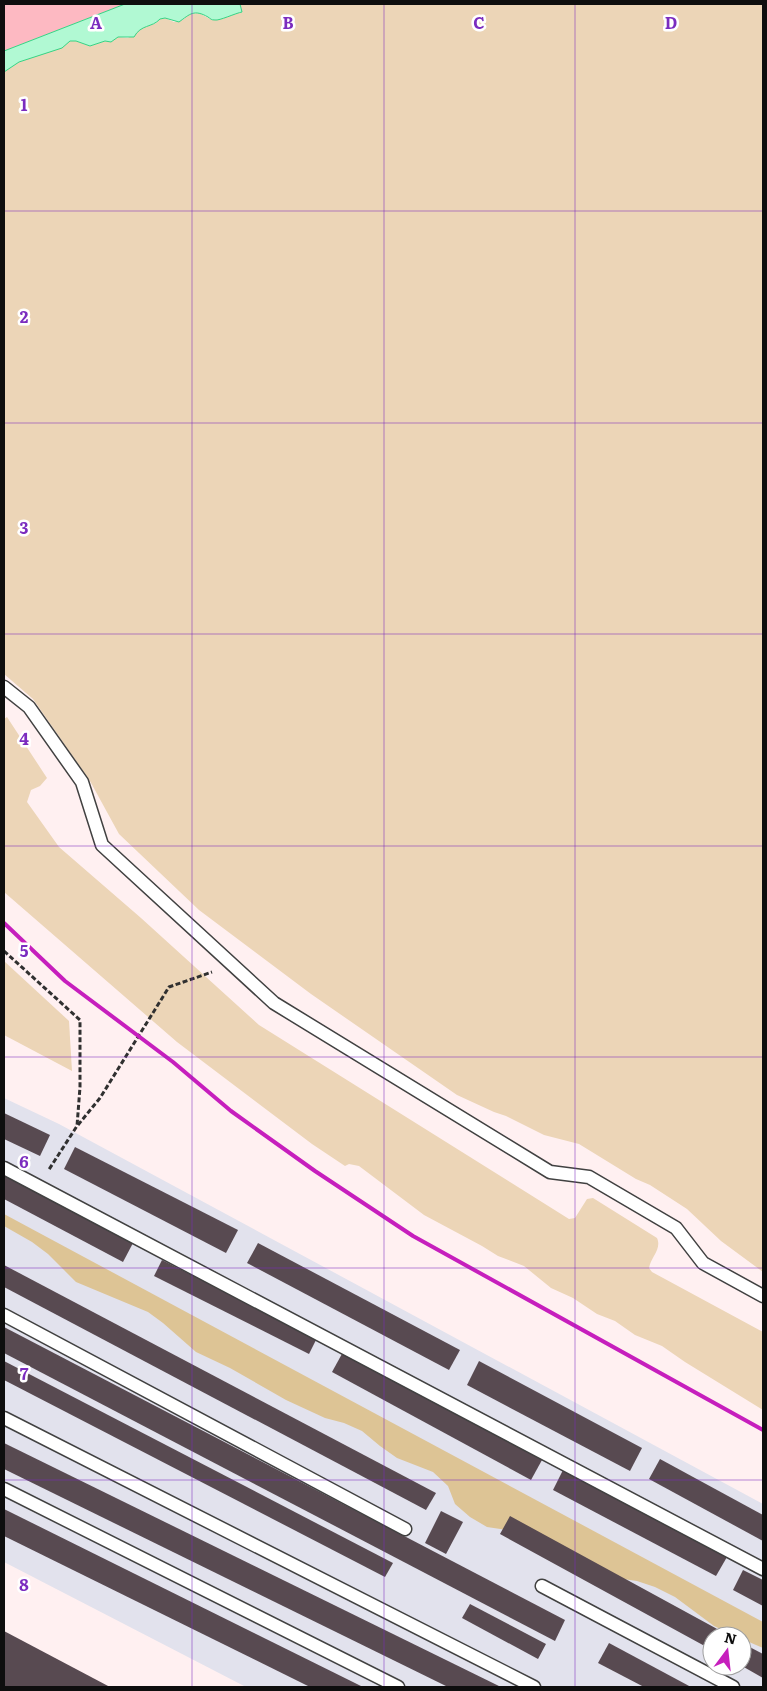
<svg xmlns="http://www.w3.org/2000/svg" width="767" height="1691" font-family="Literata,serif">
  <rect width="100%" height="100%" fill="#fff0f1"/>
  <!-- industrial -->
  <path fill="#e2e2ed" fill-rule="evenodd" d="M 4,1098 L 59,1124 L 763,1504 L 763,1687 L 246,1687 L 4,1562 ZM 712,1636 L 742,1636 L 742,1666 L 712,1666 Z"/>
  <!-- green -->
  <g fill="#ecd5b7">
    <path d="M 240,4 L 763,4 L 763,1272 L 721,1241 L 687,1209 L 650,1185 L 636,1179 L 579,1144 L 544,1135 L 506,1116 L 494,1112 L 457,1095 L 311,994 L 199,910 L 119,834 L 90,781 L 33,699 L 4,674 L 4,72 L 19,62 L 70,41 L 76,41 L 90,46 L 105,41 L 111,42 L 118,37 L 128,38 L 140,29 L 156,23 L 160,19 L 165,18 L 174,22 L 184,19 L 188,14 L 199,13 L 212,20 L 242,12 Z"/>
    <path d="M 7,717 L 47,778 L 40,786 L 31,790 L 27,802 L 59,847 L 141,918 L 259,1025 L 569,1219 L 575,1218 L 587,1199 L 593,1198 L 657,1238 C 662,1249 651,1257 649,1268 L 652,1272 L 763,1332 L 763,1410 L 685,1362 L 662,1346 L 635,1335 L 615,1321 L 597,1314 L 573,1298 L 551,1288 L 524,1266 L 498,1256 L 482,1246 L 424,1215 L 359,1166 L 349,1164 L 345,1166 L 312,1144 L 177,1042 L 4,892 L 4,719 Z"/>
    <path d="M 4,961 L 69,1021 L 72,1071 L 4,1035 Z"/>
  </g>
  <!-- forest -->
  <path fill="#ddc495" d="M 4,1214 L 763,1622 L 763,1648 L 742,1639 L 742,1636 L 735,1636 L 714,1626 L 675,1597 L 655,1587 L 637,1581 L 616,1578 L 507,1530 L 487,1527 L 470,1517 L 455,1504 L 448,1486 L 433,1472 L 397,1458 L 380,1446 L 362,1431 L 344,1423 L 325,1418 L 286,1400 L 230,1368 L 196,1352 L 163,1323 L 148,1312 L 76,1282 L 48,1254 L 32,1242 L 4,1226 Z"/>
  <!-- sand -->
  <path fill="#fdb9c2" d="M 4,4 L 125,4 L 4,51 Z"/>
  <!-- water -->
  <path fill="#b1f9d3" stroke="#35d484" d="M 125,4 L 240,4 L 242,12 C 236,13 219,21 215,20 C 211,20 211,19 208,17 C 194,9 190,14 179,22 L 165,18 L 160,19 C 152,28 141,24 134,37 L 118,37 L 111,42 L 105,41 L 90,46 L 76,41 L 70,41 L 62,48 L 19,62 L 4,72 L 4,51 Z"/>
  <!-- building -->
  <g fill="#584a51">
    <path d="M 4,1113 L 50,1135 L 40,1156 L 4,1139 Z"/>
    <path d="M 75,1147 L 238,1230 L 226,1253 L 64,1169 Z"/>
    <path d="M 4,1175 L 133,1243 L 123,1262 L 4,1199 Z"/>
    <path d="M 258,1243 L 460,1350 L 449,1370 L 247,1263 Z"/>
    <path d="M 162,1260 L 317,1338 L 309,1354 L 154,1276 Z"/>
    <path d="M 4,1265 L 436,1493 L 426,1510 L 4,1287 Z"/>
    <path d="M 4,1327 L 565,1620 L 555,1641 L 4,1353 Z"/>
    <path d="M 343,1352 L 542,1460 L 531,1480 L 332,1372 Z"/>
    <path d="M 4,1361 L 393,1563 L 385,1577 L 4,1380 Z"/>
    <path d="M 479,1361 L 642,1448 L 630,1471 L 467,1385 Z"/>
    <path d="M 4,1443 L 501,1687 L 448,1687 L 4,1469 Z"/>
    <path d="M 660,1459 L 763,1515 L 763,1541 L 649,1479 Z"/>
    <path d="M 563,1470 L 727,1557 L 716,1576 L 553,1490 Z"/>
    <path d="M 4,1509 L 363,1687 L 310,1687 L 4,1536 Z"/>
    <path d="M 441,1511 L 463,1522 L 446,1554 L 425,1543 Z"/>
    <path d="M 510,1516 L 730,1636 L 712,1636 L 712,1650 L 500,1534 Z"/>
    <path d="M 743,1570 L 763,1580 L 763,1606 L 733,1590 Z"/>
    <path d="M 470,1604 L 546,1644 L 538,1659 L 462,1618 Z"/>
    <path d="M 4,1631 L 110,1687 L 4,1687 Z"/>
    <path d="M 609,1643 L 691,1687 L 644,1687 L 598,1663 Z"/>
    <path d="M 742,1643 L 763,1654 L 763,1678 L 742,1666 Z"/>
  </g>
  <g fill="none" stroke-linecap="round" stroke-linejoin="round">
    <defs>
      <g id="service">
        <path d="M 4,687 L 29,707 L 82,782 L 102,845 L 274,1003 L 550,1172 L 589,1177 L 676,1228 L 703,1263 L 763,1296"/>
        <path d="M 4,1168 L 763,1569"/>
        <path d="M 4,1315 L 405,1529"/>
        <path d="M 4,1418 L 534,1687"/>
        <path d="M 4,1489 L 398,1687"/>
        <path d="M 542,1586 L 733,1687"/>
      </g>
    </defs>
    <!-- service casing -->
    <use href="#service" stroke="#414141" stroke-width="15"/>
    <!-- path -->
    <g stroke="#303030" stroke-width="3" stroke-dasharray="5 2.5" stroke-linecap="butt">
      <path d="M 4,951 L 80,1020 L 80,1087 L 77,1126 L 48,1171"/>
      <path d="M 78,1125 L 100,1098 L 169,987 L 212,972"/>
    </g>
    <!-- service -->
    <use href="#service" stroke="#fff" stroke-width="12"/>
    <!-- rail -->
    <path stroke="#c61fbd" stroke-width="4" d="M 4,923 L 65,981 L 173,1062 L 231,1111 L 315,1171 L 413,1236 L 763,1430"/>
  </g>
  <!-- grid -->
  <path fill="none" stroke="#7b2cbf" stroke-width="1" stroke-opacity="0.55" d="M 192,4 L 192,1687M 384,4 L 384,1687M 575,4 L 575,1687M 4,211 L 763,211M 4,423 L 763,423M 4,634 L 763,634M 4,846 L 763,846M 4,1057 L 763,1057M 4,1268 L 763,1268M 4,1480 L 763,1480"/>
  <g font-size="16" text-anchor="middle" font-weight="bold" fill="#7b2cbf" stroke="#fff" stroke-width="5" stroke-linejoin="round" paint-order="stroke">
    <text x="96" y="29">A</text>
    <text x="288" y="29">B</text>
    <text x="479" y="29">C</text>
    <text x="671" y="29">D</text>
    <text x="24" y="111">1</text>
    <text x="24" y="323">2</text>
    <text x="24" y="534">3</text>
    <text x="24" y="745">4</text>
    <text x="24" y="957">5</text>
    <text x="24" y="1168">6</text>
    <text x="24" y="1380">7</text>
    <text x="24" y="1591">8</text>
  </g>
  <!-- border -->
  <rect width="767" height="1691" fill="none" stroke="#0e0e0e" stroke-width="10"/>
  <!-- north arrow -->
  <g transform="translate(727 1651) rotate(15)"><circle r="24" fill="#ffffff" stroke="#9f9f9f"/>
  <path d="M0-4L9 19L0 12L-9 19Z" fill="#c61fbd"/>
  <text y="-8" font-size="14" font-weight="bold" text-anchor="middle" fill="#0e0e0e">N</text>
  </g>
</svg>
